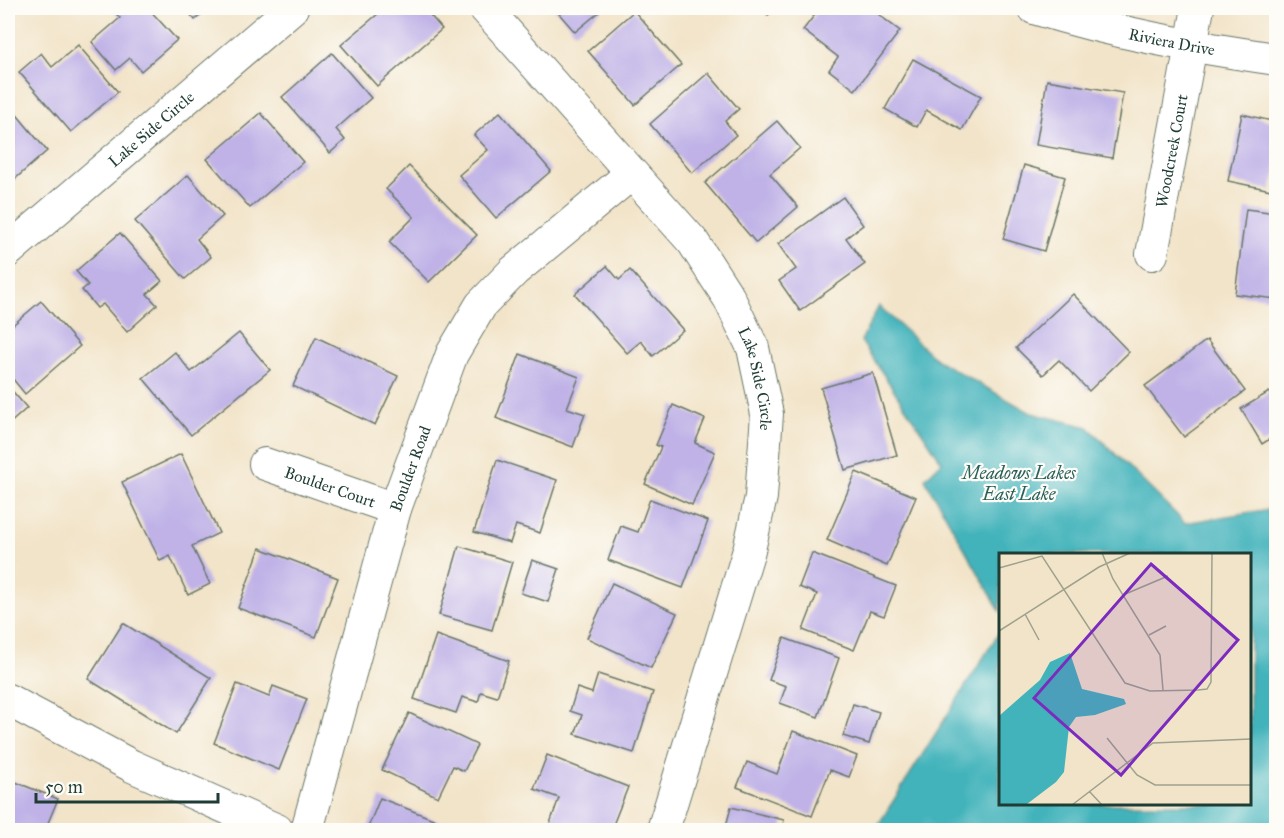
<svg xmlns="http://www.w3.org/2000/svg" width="1284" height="838" font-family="'IM FELL Great Primer',serif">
  <rect width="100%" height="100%" fill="#fdfcf7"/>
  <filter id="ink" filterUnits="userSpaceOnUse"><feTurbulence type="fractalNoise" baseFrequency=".0167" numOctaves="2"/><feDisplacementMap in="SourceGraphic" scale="12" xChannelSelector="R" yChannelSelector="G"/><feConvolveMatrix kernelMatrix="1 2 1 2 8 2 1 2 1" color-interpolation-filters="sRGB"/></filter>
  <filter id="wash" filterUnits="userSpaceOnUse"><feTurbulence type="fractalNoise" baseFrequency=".008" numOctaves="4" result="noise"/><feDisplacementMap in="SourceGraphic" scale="24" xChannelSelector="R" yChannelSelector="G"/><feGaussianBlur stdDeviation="1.35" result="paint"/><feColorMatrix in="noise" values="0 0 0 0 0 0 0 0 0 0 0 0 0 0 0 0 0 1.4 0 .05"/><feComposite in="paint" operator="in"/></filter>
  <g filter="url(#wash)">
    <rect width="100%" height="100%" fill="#f2e4c9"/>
    <!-- water -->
    <path fill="#43b3bb" stroke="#317878" stroke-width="1.5" d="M 879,306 L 937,360 L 1031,413 L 1088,427 L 1185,523 L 1270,509 L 1276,505 L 1276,830 L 875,830 L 1000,631 L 1000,804 L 1250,804 L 1250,554 L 1000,554 L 1000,611 L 925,479 L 942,462 L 861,341 Z"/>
    <g id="blocks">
      <!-- building -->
      <g fill="#c0b2e7">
        <path d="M 111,8 L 148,8 L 177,40 L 141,71 L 130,58 L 116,70 L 92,42 L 120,18 Z"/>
        <path d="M 185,8 L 210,8 L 195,20 Z"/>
        <path d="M 385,8 L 424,8 L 442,29 L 377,86 L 341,45 Z"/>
        <path d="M 554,8 L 604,8 L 575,32 Z"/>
        <path d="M 762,8 L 778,8 L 768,15 Z"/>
        <path d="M 820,8 L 870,8 L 900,31 L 855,90 L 829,70 L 838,57 L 803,30 Z"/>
        <path d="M 634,11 L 681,65 L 635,105 L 588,51 Z"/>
        <path d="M 78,45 L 118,92 L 71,132 L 19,72 L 41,53 L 52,67 Z"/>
        <path d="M 332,53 L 371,98 L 336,129 L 345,140 L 330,153 L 282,97 Z"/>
        <path d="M 913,59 L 981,96 L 962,130 L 926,110 L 917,127 L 885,109 Z"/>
        <path d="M 708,73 L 739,109 L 725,121 L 736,135 L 692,173 L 650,124 Z"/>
        <path d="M 1047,80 L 1123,93 L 1112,158 L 1036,145 Z"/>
        <path d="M 8,104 L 47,151 L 8,185 Z"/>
        <path d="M 500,112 L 551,171 L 496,218 L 459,175 L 488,150 L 474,135 Z"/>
        <path d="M 261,113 L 303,162 L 250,208 L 207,159 Z"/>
        <path d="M 1242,114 L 1276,122 L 1276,172 L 1271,190 L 1228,181 Z"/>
        <path d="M 777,121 L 800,148 L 770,174 L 798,207 L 756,243 L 705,183 Z"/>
        <path d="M 1024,165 L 1065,177 L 1044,251 L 1003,239 Z"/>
        <path d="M 409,166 L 477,235 L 429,282 L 389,242 L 414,217 L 386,189 Z"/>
        <path d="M 188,175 L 223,216 L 197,239 L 211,257 L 185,279 L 135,221 Z"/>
        <path d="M 843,197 L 863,225 L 846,238 L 865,264 L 800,311 L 779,281 L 796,269 L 778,244 Z"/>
        <path d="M 1246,209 L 1276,213 L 1276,299 L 1235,294 Z"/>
        <path d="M 120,233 L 162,281 L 147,294 L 157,305 L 127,332 L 103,304 L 97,308 L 82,290 L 88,285 L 76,271 Z"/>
        <path d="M 607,266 L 619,280 L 630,270 L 683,330 L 653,356 L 641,341 L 627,353 L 575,294 Z"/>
        <path d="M 1073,294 L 1129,352 L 1089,391 L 1059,360 L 1043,375 L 1016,348 Z"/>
        <path d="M 41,301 L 80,346 L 25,394 L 8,373 L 8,329 Z"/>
        <path d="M 239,333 L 270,370 L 191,435 L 143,378 L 175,352 L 191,372 Z"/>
        <path d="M 316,337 L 398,376 L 375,425 L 293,386 Z"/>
        <path d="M 1207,340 L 1245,391 L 1184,437 L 1145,386 Z"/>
        <path d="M 520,354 L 579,377 L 567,408 L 585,414 L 573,447 L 496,418 Z"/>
        <path d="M 873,373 L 897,455 L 845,470 L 821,388 Z"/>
        <path d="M 8,386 L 27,408 L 8,425 Z"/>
        <path d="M 1269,392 L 1276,403 L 1276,435 L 1262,444 L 1241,409 Z"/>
        <path d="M 673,405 L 705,419 L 695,443 L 715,452 L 692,505 L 645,484 L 661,447 L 656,445 Z"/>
        <path d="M 181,454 L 219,533 L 192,546 L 210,584 L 188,595 L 170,556 L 160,561 L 122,482 Z"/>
        <path d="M 497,460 L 557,480 L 540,533 L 516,525 L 510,543 L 474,532 Z"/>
        <path d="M 856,472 L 916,497 L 887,566 L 827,540 Z"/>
        <path d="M 650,499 L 708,521 L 683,588 L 608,560 L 621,526 L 638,532 Z"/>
        <path d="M 459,546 L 512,562 L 492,630 L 439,615 Z"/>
        <path d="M 260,548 L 338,578 L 316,637 L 238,608 Z"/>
        <path d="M 812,553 L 896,586 L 884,616 L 870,611 L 854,650 L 803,630 L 817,594 L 799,587 Z"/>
        <path d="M 532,560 L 559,569 L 548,602 L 521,593 Z"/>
        <path d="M 612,583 L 677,613 L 651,668 L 587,638 Z"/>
        <path d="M 123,623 L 211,678 L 176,734 L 88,679 Z"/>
        <path d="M 436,635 L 509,661 L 497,697 L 481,692 L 478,702 L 462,697 L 456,713 L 414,699 Z"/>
        <path d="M 784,638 L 839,658 L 818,717 L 780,703 L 786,686 L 769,680 Z"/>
        <path d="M 598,674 L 653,692 L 634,753 L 575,734 L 582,715 L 570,711 L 577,688 L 592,693 Z"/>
        <path d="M 237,684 L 269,697 L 273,686 L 307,699 L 279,770 L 214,743 Z"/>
        <path d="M 853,704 L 879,712 L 869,744 L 843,736 Z"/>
        <path d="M 409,713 L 477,745 L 464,771 L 453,766 L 438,797 L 382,770 Z"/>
        <path d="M 793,731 L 857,756 L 849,777 L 830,770 L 812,816 L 737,787 L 747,762 L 777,774 Z"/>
        <path d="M 547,755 L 628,787 L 611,830 L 548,829 L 559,798 L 534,789 Z"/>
        <path d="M 8,779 L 58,799 L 45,830 L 8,830 Z"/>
        <path d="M 380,798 L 456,828 L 455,830 L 367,830 Z"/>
        <path d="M 731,807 L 784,820 L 782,830 L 725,830 Z"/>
      </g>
    </g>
  </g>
  <g filter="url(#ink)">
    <use href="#blocks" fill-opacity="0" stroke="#697768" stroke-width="1.5"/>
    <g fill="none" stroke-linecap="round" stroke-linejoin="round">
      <defs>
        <g id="minor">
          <path id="s1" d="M 485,8 L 693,242 L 729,298 L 753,348 L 767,414 L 761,497 L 749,550 L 663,830"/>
          <path id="s2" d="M 1034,8 C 1113,33 1194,47 1276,59"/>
          <path id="s3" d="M 8,251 L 292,8"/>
          <path id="s4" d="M 1152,254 L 1198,8"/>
          <path id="s5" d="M 265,464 L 395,509"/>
          <path d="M 8,700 L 132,766 L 277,830"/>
          <path id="s6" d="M 307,830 L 395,509 L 452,354 L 481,305 L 514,271 L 631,174"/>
        </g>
      </defs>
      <!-- minor casing -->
      <use href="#minor" stroke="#697768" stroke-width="34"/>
      <!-- minor -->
      <use href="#minor" stroke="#fff" stroke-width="32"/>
    </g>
  </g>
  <g text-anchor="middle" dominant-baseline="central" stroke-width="4.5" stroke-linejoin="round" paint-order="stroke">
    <!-- street labels -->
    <g font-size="16" fill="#1f3d34" stroke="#fdfcf7">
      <text stroke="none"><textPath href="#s2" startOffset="142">Riviera Drive</textPath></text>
      <text stroke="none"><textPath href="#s3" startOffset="188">Lake Side Circle</textPath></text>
      <text stroke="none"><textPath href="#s4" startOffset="105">Woodcreek Court</textPath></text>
      <text stroke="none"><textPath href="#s1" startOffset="466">Lake Side Circle</textPath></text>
      <text stroke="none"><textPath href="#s6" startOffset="376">Boulder Road</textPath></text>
      <text stroke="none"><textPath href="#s5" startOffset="69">Boulder Court</textPath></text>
    </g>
    <!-- water labels -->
    <g font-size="18" font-style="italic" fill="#2a605c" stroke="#fdfcf7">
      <text x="1019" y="473">Meadows Lakes<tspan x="1019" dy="21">East Lake</tspan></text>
    </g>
  </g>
  <!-- overview -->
  <g transform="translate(999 553)">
    <rect width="252" height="252" fill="#f2e4c9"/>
    <path d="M 71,100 L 83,136 L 125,146 L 127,151 L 96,162 L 77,164 L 70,174 L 65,219 L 57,229 L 28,251 L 0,252 L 0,163 L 41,127 L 51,109 Z" fill="#43b3bb"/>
    <path fill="none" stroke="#9ea18d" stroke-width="1.5" d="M 103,0 L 114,26 L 161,102 L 164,137M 0,15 L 43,3 L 126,130 L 151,138 L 199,137 L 208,136 L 212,129 L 213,0M 124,42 L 169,23M 26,61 L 40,87M 0,78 L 100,14 L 131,0M 150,82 L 167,73M 108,185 L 138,222 L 156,232 L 252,232M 90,238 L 103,252M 73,252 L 154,190 L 252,186"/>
    <path fill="#7b2cbf" fill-opacity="0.15" stroke="#7b2cbf" stroke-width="3" d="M 152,11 L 239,87 L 122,222 L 35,145 Z"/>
    <rect width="252" height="252" fill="none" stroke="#1f3d34" stroke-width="3"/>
  </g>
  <!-- margin -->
  <rect width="1284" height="838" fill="none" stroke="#fdfcf7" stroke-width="30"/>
  <!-- scale -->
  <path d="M36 793v9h182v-9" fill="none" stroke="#1f3d34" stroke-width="3"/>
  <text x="45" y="793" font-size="18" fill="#1f3d34" stroke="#fdfcf7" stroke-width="4.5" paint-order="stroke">50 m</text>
</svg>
